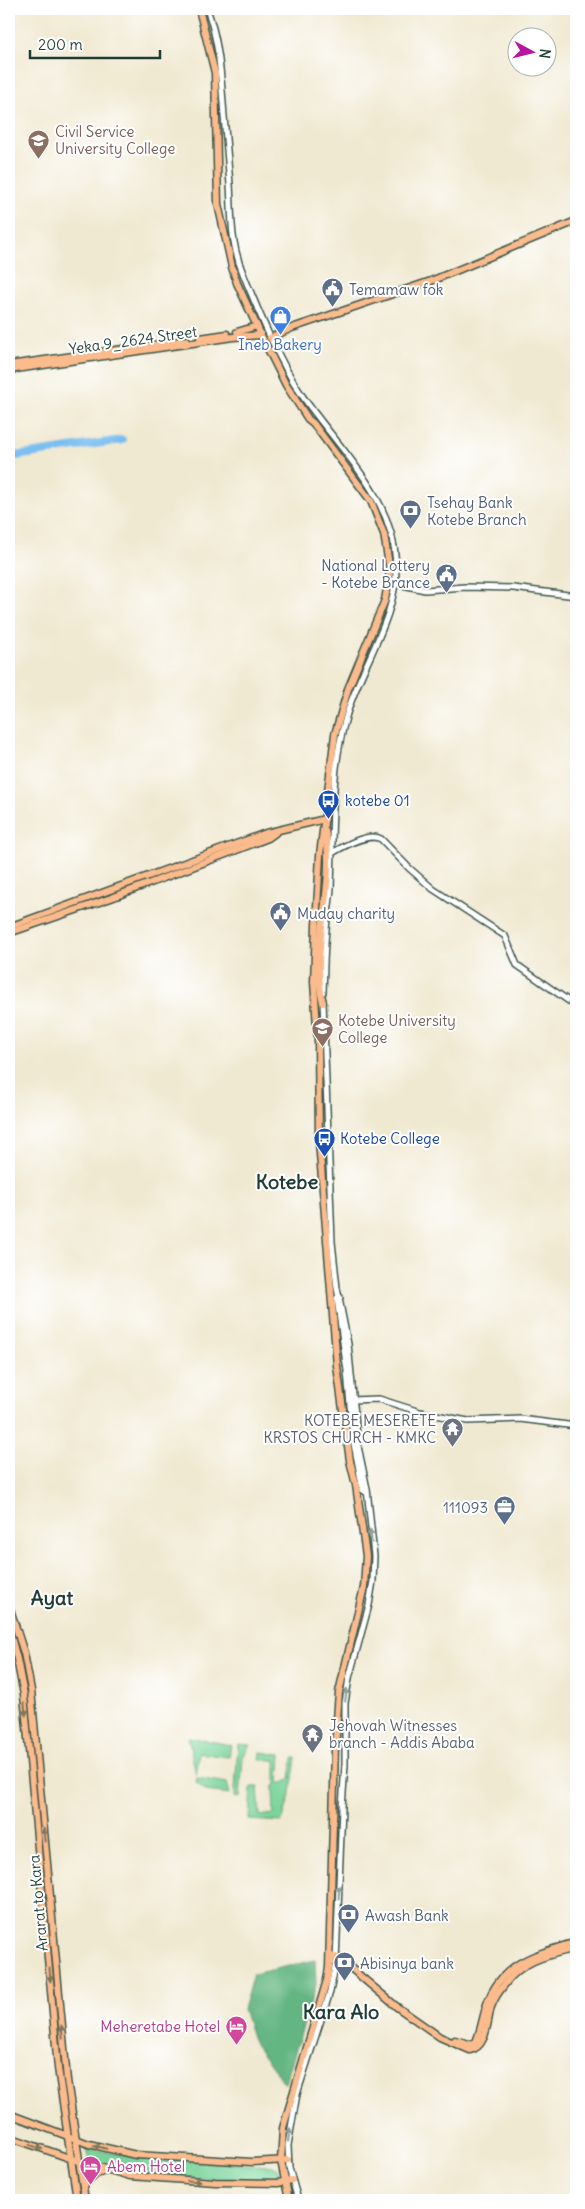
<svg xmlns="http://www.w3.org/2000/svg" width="585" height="2209" font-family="Delius,sans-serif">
  <rect width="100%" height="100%" fill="#fff"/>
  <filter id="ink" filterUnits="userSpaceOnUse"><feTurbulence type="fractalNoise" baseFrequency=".02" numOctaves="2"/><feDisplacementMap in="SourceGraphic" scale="10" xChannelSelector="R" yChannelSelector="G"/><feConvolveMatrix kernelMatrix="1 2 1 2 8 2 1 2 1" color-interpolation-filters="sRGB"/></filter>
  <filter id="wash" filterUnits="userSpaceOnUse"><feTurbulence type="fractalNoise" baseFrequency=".0096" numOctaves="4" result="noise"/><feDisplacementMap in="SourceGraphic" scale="20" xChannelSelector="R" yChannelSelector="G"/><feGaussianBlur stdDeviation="1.12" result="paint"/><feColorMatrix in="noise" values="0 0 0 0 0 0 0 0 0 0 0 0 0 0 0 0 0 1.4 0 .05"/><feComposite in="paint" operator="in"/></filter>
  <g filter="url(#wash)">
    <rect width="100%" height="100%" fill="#f0e9d1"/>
    <!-- green -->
    <g fill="#7ad49a" stroke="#4c8867">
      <path d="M 188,1737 L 231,1745 L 229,1757 L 199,1753 L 196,1775 Z"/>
      <path d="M 238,1744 L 250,1745 L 243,1757 L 240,1797 L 238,1798 L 235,1797 L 235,1790 Z"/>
      <path d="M 261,1752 L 281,1755 L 279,1783 L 284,1783 L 290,1779 L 293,1758 L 296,1758 L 291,1792 L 282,1822 L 249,1820 L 251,1787 L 258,1787 L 260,1816 L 274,1814 L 273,1787 L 276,1785 L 276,1760 L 260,1760 Z"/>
      <path d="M 197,1778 L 227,1783 L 230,1794 L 206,1791 L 196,1782 Z"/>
      <path d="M 86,2148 L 133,2157 L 272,2166 L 278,2169 L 279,2174 L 276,2180 L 271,2181 L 152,2176 L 129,2173 L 89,2162 Z"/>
    </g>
    <!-- forest -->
    <path fill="#63b682" stroke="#417a5b" d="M 315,1960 L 316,1985 L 285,2084 L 254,2043 L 243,2009 L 253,1974 Z"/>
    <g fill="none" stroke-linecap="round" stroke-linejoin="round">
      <!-- river -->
      <path stroke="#79bef0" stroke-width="8" d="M 9,457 L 122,440"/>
    </g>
  </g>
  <g filter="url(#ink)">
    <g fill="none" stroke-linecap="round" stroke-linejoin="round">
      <defs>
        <g id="minor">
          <path d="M 207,9 C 220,44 221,79 224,116 C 226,139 228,162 230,184 C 232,219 230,243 244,276 C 260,315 278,359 301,394 C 337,448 393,494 396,564 C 398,618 360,666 346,717 C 330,772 333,831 331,888 C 330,902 327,916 326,930 C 324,950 324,971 323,992"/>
          <path d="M 394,583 L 425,590 L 464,587 L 513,588 L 576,596"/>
          <path d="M 332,853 C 344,846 368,832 381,839 L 409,868 L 433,889 L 505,936 L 517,965 L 576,1006"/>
          <path d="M 340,1297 L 337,1298 L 347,1371 L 353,1439 L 363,1490 L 367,1493"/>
          <path d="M 350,1400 L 379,1399 L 420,1412 L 468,1421 L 520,1419 L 576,1426"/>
          <path d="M 298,2200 L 289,2168 L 288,2145 L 297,2094 L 330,1992 L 336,1962 L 342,1807 L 345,1765 L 345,1703 L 349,1678 L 369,1605 L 373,1581 L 374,1556 L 367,1489 L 358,1446 L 348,1344 L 337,1288 L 332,1242 L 323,1001"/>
        </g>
        <g id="major">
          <path d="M 199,9 L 215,73 L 218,204 L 232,267 L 237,283 L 261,335 L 286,385 L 308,419 L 313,423 L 371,501 L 384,534 L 390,571 L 385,600 L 348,689 L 335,734 L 320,855 L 316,925 L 314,982 L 318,1042 L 319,1142 L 326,1228 L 337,1366 L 350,1461 L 356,1485 L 366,1556 L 364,1587 L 339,1692 L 338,1705 L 335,1749 L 329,1967 L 327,1980 L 283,2128 L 281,2161 L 289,2200"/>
          <path d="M 237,332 L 257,326"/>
          <path d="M 200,338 L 227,334"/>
          <path d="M 270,338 L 292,328 L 431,281 L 576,221"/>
          <path d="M 9,365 L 187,340"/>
          <path d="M 9,370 L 233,337 L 261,335"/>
          <path d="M 9,927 L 266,833 L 325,819"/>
          <path d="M 9,933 L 111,898 L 268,838 L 275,833"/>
          <path d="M 323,1003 C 309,947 337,887 325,830"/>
          <path d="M 9,1606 L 24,1653 L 31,1690 L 67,2080 L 85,2200"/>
          <path d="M 9,1629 L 17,1659 L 24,1695 L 58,2068 L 77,2200"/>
          <path d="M 331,1956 L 349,1961"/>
          <path d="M 330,1962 L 346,1964 L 397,2007 L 440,2037 L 470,2050 C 487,2047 487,2021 491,2007 C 494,1999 499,1991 505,1984 C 522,1960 549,1955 576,1948"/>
          <path d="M 455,2040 L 473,2045 L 476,2042 C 481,2030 483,2017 487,2004 C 502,1961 538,1954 576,1942"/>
          <path d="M 9,2114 L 89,2144 L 136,2155 L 252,2162 L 288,2160"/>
          <path d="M 9,2137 L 78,2161 L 130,2176 L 215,2182 L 278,2183 L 292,2180"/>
          <path d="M 83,2189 C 87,2178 96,2174 107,2170"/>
        </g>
      </defs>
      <!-- minor casing -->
      <use href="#minor" stroke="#3e574c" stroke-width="8"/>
      <!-- major casing -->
      <use href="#major" stroke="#3e574c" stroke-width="9"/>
      <!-- minor -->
      <use href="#minor" stroke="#fff" stroke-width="5"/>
      <!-- major -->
      <use href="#major" stroke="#fbbb8c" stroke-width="6"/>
    </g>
    <!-- one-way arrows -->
    <defs><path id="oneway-solid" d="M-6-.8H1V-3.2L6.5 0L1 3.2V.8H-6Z" transform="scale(1.25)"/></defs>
    <g fill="#8f9e9a">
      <use href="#oneway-solid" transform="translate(371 1536) rotate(-97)"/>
      <use href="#oneway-solid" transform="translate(346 1695) rotate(-83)"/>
      <use href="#oneway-solid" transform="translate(339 1892) rotate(-86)"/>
      <use href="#oneway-solid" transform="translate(289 2135) rotate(-82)"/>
    </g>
    <g fill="#82765c">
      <use href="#oneway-solid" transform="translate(25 1709) rotate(83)"/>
      <use href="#oneway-solid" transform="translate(44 1835) rotate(-96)"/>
      <use href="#oneway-solid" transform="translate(50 1975) rotate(86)"/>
      <use href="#oneway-solid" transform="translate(62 2032) rotate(-96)"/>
      <use href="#oneway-solid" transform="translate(36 2147) rotate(19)"/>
      <use href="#oneway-solid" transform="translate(100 2147) rotate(-165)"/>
      <use href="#oneway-solid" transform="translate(194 2181) rotate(3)"/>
    </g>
  </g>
  <!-- icons -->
  <defs>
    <symbol id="university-pin" viewBox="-11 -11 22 30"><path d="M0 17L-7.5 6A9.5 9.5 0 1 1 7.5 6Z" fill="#8d6e63" stroke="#fff"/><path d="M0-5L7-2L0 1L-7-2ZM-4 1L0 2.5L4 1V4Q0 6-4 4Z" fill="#fff"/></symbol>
    <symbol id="civic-pin" viewBox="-11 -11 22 30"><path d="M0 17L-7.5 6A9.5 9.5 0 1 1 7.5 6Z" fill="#5c6f8a" stroke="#fff"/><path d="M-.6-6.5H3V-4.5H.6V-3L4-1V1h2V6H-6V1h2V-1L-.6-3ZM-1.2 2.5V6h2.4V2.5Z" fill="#fff"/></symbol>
    <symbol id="shop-pin" viewBox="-11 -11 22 30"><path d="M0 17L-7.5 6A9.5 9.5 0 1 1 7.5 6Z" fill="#3f7fe0" stroke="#fff"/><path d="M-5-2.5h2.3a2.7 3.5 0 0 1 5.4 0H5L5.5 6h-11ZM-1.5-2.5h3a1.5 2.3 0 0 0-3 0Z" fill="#fff"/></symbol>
    <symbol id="bank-pin" viewBox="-11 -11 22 30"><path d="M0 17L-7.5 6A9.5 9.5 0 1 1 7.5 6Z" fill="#5c6f8a" stroke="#fff"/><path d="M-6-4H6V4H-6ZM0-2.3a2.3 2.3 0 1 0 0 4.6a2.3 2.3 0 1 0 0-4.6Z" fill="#fff"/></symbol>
    <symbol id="bus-pin" viewBox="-11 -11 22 30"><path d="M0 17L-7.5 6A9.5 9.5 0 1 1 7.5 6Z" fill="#1a4fb4" stroke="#fff"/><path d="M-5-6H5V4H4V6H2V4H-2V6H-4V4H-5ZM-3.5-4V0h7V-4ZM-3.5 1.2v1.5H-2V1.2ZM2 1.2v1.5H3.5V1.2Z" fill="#fff"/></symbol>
    <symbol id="temple-pin" viewBox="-11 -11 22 30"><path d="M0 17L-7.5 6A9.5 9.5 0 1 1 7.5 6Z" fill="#6b7280" stroke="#fff"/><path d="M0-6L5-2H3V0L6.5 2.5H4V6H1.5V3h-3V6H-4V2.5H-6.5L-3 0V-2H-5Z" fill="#fff"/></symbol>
    <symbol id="office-pin" viewBox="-11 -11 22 30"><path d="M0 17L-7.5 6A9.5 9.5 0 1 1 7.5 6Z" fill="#5c6f8a" stroke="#fff"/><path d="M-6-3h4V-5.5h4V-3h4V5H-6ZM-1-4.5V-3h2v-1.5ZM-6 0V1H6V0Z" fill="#fff"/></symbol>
    <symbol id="hotel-pin" viewBox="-11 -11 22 30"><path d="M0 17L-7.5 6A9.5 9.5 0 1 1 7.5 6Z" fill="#d1479c" stroke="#fff"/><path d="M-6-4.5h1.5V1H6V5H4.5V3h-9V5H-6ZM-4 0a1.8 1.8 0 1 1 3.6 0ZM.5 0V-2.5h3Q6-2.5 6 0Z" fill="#fff"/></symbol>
  </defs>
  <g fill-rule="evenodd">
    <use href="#university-pin" x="26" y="128" width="25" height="34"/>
    <use href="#civic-pin" x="320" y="276" width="25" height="34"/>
    <use href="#shop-pin" x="268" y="304" width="25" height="34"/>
    <use href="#bank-pin" x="398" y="498" width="25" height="34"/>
    <use href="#civic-pin" x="434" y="562" width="25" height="34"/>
    <use href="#bus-pin" x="316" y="788" width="25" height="34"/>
    <use href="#civic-pin" x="268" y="900" width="25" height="34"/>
    <use href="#university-pin" x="310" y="1016" width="25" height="34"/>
    <use href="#bus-pin" x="312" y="1126" width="25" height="34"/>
    <use href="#temple-pin" x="440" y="1416" width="25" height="34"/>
    <use href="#office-pin" x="492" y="1494" width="25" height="34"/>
    <use href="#temple-pin" x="300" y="1722" width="25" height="34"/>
    <use href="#bank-pin" x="336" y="1902" width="25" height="34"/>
    <use href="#bank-pin" x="332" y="1950" width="25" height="34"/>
    <use href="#hotel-pin" x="224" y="2014" width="25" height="34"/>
    <use href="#hotel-pin" x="78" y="2154" width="25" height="34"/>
  </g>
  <g text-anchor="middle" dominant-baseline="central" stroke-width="4" stroke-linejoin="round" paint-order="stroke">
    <!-- education labels -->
    <g font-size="15" fill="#785e54" stroke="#fff" text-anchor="start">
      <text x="55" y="131">Civil Service<tspan x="55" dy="17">University College</tspan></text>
      <text x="338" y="1020">Kotebe University<tspan x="338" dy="17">College</tspan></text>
    </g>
    <!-- service labels -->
    <g font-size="15" fill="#4e5e75" stroke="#fff" text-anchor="start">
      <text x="349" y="289">Temamaw fok</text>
      <text x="427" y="502">Tsehay Bank<tspan x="427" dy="17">Kotebe Branch</tspan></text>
      <text x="430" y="565" text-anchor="end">National Lottery<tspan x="430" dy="17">- Kotebe Brance</tspan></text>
      <text x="297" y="913">Muday charity</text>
      <text x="488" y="1507" text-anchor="end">111093</text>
      <text x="365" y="1915">Awash Bank</text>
      <text x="360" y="1963">Abisinya bank</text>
    </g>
    <!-- street labels -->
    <g font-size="15" fill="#1f3d34" stroke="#fff">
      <text transform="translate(133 340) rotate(-8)">Yeka 9_2624 Street</text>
      <text transform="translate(38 1903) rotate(-95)">Ararat to Kara</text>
    </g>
    <!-- shop labels -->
    <g font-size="15" fill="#366cbe" stroke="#fff">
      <text x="280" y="344">Ineb Bakery</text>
    </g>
    <!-- transit labels -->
    <g font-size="15" fill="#164399" stroke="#fff" text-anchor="start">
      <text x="345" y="800">kotebe 01</text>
      <text x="340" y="1138">Kotebe College</text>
    </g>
    <!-- worship labels -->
    <g font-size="15" fill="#5b616d" stroke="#fff" text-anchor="end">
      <text x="436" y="1420">KOTEBE MESERETE<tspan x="436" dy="17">KRSTOS CHURCH - KMKC</tspan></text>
      <text x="329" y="1725" text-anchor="start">Jehovah Witnesses<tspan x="329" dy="17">branch - Addis Ababa</tspan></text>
    </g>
    <!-- hotel labels -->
    <g font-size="15" fill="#b23c85" stroke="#fff" text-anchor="end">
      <text x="220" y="2026">Meheretabe Hotel</text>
      <text x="107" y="2166" text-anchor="start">Abem Hotel</text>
    </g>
    <!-- district labels -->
    <g font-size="20" font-weight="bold" fill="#1f3d34" stroke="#fff">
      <text x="287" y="1181">Kotebe</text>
      <text x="52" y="1597">Ayat</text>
      <text x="341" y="2011">Kara Alo</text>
    </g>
  </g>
  <!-- margin -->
  <rect width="585" height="2209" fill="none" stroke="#fff" stroke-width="30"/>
  <!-- north arrow -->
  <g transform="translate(532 52) rotate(97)"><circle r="24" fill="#ffffff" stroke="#a5b1ae"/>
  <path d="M0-4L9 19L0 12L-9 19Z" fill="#b5179e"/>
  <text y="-8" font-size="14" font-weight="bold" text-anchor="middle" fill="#1f3d34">N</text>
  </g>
  <!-- scale -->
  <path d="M30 50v8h130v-8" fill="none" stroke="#1f3d34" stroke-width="2.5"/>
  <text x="38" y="50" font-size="15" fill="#1f3d34" stroke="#ffffff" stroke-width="4" paint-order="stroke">200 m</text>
</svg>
